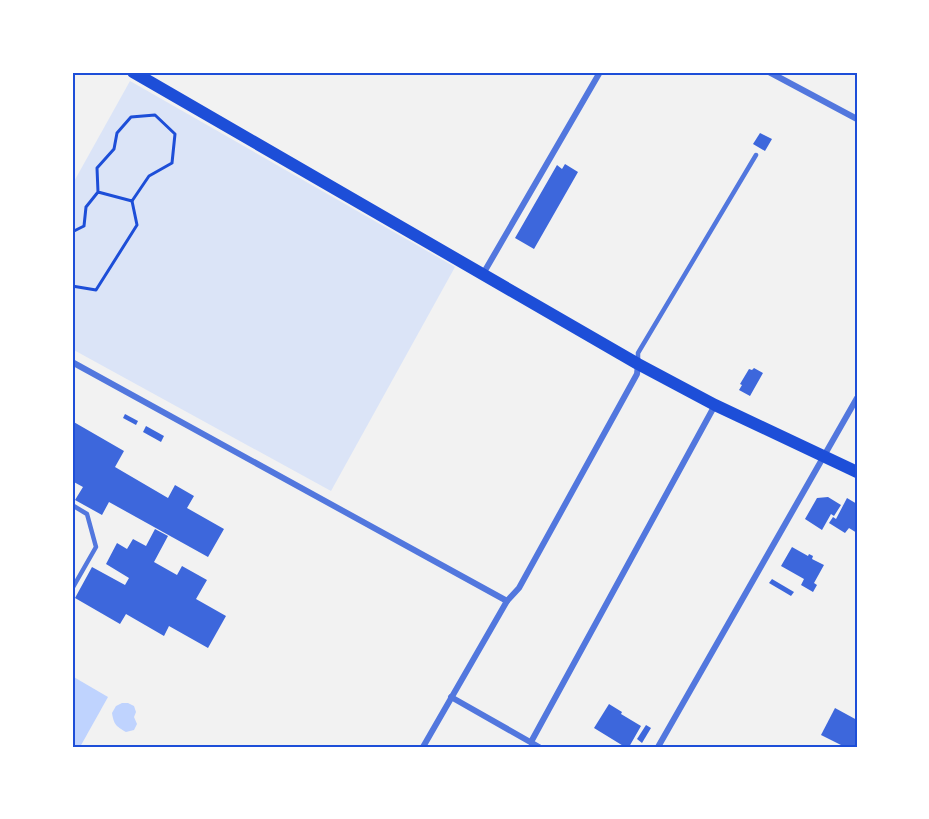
<svg xmlns="http://www.w3.org/2000/svg" width="929" height="819" font-family="Mulish,sans-serif">
  <rect width="100%" height="100%" fill="#f2f2f2"/>
  <!-- green -->
  <path fill="#dbe4f7" d="M 130,81 L 455,267 L 331,491 L 72,349 L 72,185 Z"/>
  <!-- water -->
  <g fill="#bfd3fe">
    <path d="M 72,676 L 108,697 L 80,747 L 72,747 Z"/>
    <path d="M 122,703 L 128,703 L 134,706 L 136,712 L 134,717 L 137,724 L 134,730 L 126,732 C 116,726 114,725 112,713 L 116,706 Z"/>
  </g>
  <!-- building -->
  <g fill="#3d67dc">
    <path d="M 760,133 L 772,139 L 765,151 L 753,144 Z"/>
    <path d="M 565,164 L 578,172 L 534,249 L 515,238 L 557,165 L 562,169 Z"/>
    <path d="M 754,368 L 763,373 L 750,396 L 739,390 L 742,385 L 740,384 L 749,369 L 752,370 Z"/>
    <path d="M 125,414 L 138,421 L 136,425 L 123,418 Z"/>
    <path d="M 72,421 L 124,451 L 115,467 L 168,498 L 175,485 L 194,496 L 187,508 L 224,529 L 208,557 L 109,502 L 102,515 L 75,500 L 83,487 L 72,481 Z"/>
    <path d="M 146,426 L 164,436 L 161,442 L 143,432 Z"/>
    <path d="M 828,497 L 841,505 L 834,516 L 831,514 L 822,530 L 805,519 L 817,498 Z"/>
    <path d="M 847,498 L 857,504 L 857,533 L 849,528 L 845,533 L 829,523 L 833,517 L 836,519 Z"/>
    <path d="M 155,529 L 168,536 L 154,562 L 177,575 L 182,566 L 207,580 L 196,599 L 226,616 L 208,648 L 169,626 L 164,636 L 126,614 L 120,624 L 75,598 L 92,567 L 125,585 L 129,578 L 106,564 L 117,543 L 127,549 L 133,539 L 146,546 Z"/>
    <path d="M 792,547 L 808,556 L 809,554 L 813,556 L 812,559 L 824,565 L 814,583 L 817,585 L 813,592 L 801,585 L 804,579 L 781,566 Z"/>
    <path d="M 772,579 L 794,592 L 791,596 L 769,583 Z"/>
    <path d="M 609,704 L 622,712 L 621,714 L 641,726 L 629,747 L 625,747 L 594,728 Z"/>
    <path d="M 835,708 L 857,720 L 857,747 L 845,747 L 821,735 Z"/>
    <path d="M 646,725 L 651,728 L 642,743 L 637,739 Z"/>
  </g>
  <g fill="none" stroke-linecap="round" stroke-linejoin="round">
    <!-- path -->
    <g stroke="#1d4ed8" stroke-width="3">
      <path d="M 72,232 L 84,226 L 86,207 L 98,192 L 97,168 L 114,149 L 117,133 L 131,117 L 155,115 L 175,134 L 172,163 L 149,176 L 132,201 L 98,192"/>
      <path d="M 72,286 L 96,290 L 137,225 L 132,201"/>
    </g>
    <!-- service -->
    <g stroke="#5277de" stroke-width="4.5">
      <path d="M 638,362 L 638,353 L 756,155"/>
      <path d="M 72,505 L 87,514 L 96,547 L 72,589"/>
    </g>
    <!-- minor -->
    <g stroke="#5277de" stroke-width="6">
      <path d="M 769,72 L 857,119"/>
      <path d="M 483,274 L 600,72"/>
      <path d="M 72,362 L 507,601"/>
      <path d="M 451,697 L 539,747"/>
      <path d="M 531,742 L 715,405"/>
      <path d="M 423,747 L 507,601 L 519,588 L 637,374 L 638,364"/>
      <path d="M 658,747 L 857,398"/>
    </g>
    <!-- secondary -->
    <path stroke="#1d4ed8" stroke-width="12" d="M 133,72 L 638,364 L 715,405 L 857,472"/>
  </g>
  <!-- border -->
  <rect width="929" height="819" fill="none" stroke="#ffffff" stroke-width="147"/>
  <rect x="74" y="74" width="782" height="672" fill="none" stroke="#1d4ed8" stroke-width="2"/>
</svg>
